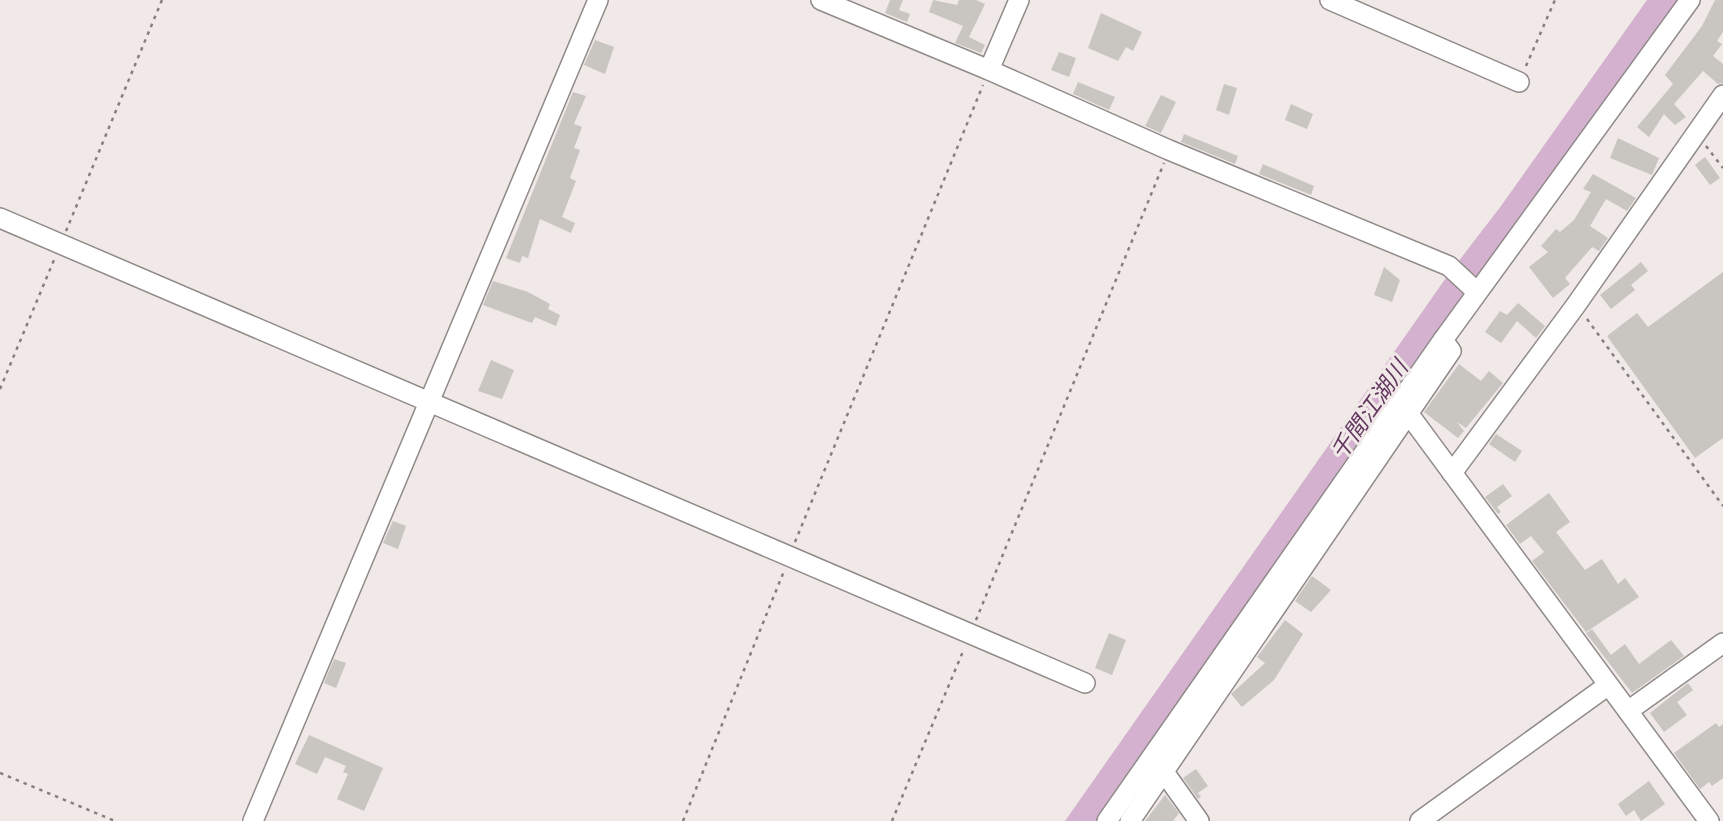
<svg xmlns="http://www.w3.org/2000/svg" width="1723" height="821" font-family="'Playfair Display','Noto Sans JP',serif">
  <rect width="100%" height="100%" fill="#f0e9e7"/>
  <!-- water -->
  <path fill="#d4b2cf" d="M 1647,0 L 1679,0 L 1100,821 L 1065,821 L 1448,275 L 1501,206 Z"/>
  <!-- building -->
  <g fill="#c9c5c1">
    <path d="M 890,0 L 903,0 L 899,10 L 910,14 L 907,22 L 885,13 Z"/>
    <path d="M 933,0 L 957,5 L 959,0 L 976,0 L 985,4 L 969,37 L 985,45 L 981,53 L 955,43 L 963,26 L 929,12 Z"/>
    <path d="M 1715,0 L 1723,0 L 1723,32 L 1717,41 L 1722,44 L 1713,56 L 1723,64 L 1723,83 L 1718,84 L 1703,71 L 1674,104 L 1686,117 L 1675,125 L 1664,114 L 1649,137 L 1637,127 L 1673,84 L 1665,75 L 1702,26 Z"/>
    <path d="M 1101,13 L 1142,32 L 1133,51 L 1126,47 L 1118,61 L 1088,48 Z"/>
    <path d="M 595,40 L 614,47 L 605,74 L 584,65 Z"/>
    <path d="M 1059,52 L 1076,58 L 1069,77 L 1051,70 Z"/>
    <path d="M 1078,82 L 1115,97 L 1109,110 L 1073,94 Z"/>
    <path d="M 1224,84 L 1237,88 L 1229,115 L 1216,110 Z"/>
    <path d="M 573,92 L 586,96 L 574,124 L 582,127 L 574,148 L 580,150 L 570,178 L 576,181 L 562,217 L 575,223 L 571,233 L 540,219 L 528,258 L 522,256 L 520,263 L 506,258 Z"/>
    <path d="M 1161,95 L 1176,102 L 1161,133 L 1145,126 Z"/>
    <path d="M 1291,104 L 1313,114 L 1307,129 L 1285,120 Z"/>
    <path d="M 1184,134 L 1238,156 L 1235,164 L 1181,142 Z"/>
    <path d="M 1618,138 L 1659,158 L 1652,175 L 1610,158 Z"/>
    <path d="M 1705,157 L 1720,178 L 1710,185 L 1695,165 Z"/>
    <path d="M 1263,164 L 1314,186 L 1311,195 L 1259,174 Z"/>
    <path d="M 1593,174 L 1636,198 L 1627,211 L 1606,199 L 1590,226 L 1608,238 L 1599,251 L 1592,247 L 1565,278 L 1570,284 L 1553,298 L 1529,267 L 1548,252 L 1541,246 L 1556,229 L 1560,232 L 1574,220 L 1591,192 L 1583,189 Z"/>
    <path d="M 1641,262 L 1648,271 L 1631,285 L 1635,290 L 1611,309 L 1600,295 Z"/>
    <path d="M 1384,267 L 1400,280 L 1392,302 L 1374,295 Z"/>
    <path d="M 1723,272 L 1723,438 L 1695,458 L 1607,336 L 1637,313 L 1648,327 Z"/>
    <path d="M 493,281 L 528,292 L 550,304 L 548,309 L 560,315 L 556,326 L 535,317 L 532,323 L 483,305 Z"/>
    <path d="M 1518,303 L 1545,326 L 1536,338 L 1517,321 L 1501,343 L 1485,332 L 1500,311 L 1507,315 Z"/>
    <path d="M 491,360 L 514,370 L 502,399 L 478,391 Z"/>
    <path d="M 1459,364 L 1481,381 L 1489,371 L 1503,383 L 1466,428 L 1457,422 L 1464,431 L 1458,438 L 1424,412 Z"/>
    <path d="M 1496,434 L 1522,451 L 1515,462 L 1489,444 Z"/>
    <path d="M 1503,484 L 1512,496 L 1497,507 L 1501,512 L 1498,514 L 1485,497 Z"/>
    <path d="M 1549,493 L 1570,522 L 1556,532 L 1585,570 L 1602,559 L 1618,584 L 1625,578 L 1639,597 L 1586,632 L 1532,561 L 1544,552 L 1531,536 L 1520,544 L 1506,525 Z"/>
    <path d="M 393,521 L 406,526 L 398,549 L 383,543 Z"/>
    <path d="M 1312,576 L 1331,590 L 1311,612 L 1295,601 Z"/>
    <path d="M 1285,620 L 1303,634 L 1274,680 L 1242,707 L 1231,694 L 1265,663 L 1257,657 Z"/>
    <path d="M 1592,629 L 1611,655 L 1625,644 L 1639,664 L 1671,640 L 1684,656 L 1632,693 L 1586,633 Z"/>
    <path d="M 1109,633 L 1126,640 L 1112,675 L 1095,668 Z"/>
    <path d="M 334,659 L 346,663 L 336,688 L 324,683 Z"/>
    <path d="M 1688,683 L 1693,690 L 1677,702 L 1687,715 L 1664,732 L 1650,713 Z"/>
    <path d="M 1716,723 L 1719,727 L 1723,724 L 1723,778 L 1712,786 L 1709,782 L 1700,789 L 1674,753 Z"/>
    <path d="M 309,735 L 383,768 L 364,811 L 337,799 L 348,774 L 343,772 L 346,766 L 325,757 L 317,774 L 295,764 Z"/>
    <path d="M 1196,769 L 1208,786 L 1198,793 L 1201,797 L 1198,799 L 1183,778 Z"/>
    <path d="M 1649,781 L 1665,804 L 1641,821 L 1634,810 L 1626,816 L 1618,804 Z"/>
    <path d="M 1165,795 L 1179,813 L 1173,821 L 1145,821 Z"/>
  </g>
  <g fill="none" stroke-linecap="round" stroke-linejoin="round">
    <defs>
      <g id="minor">
        <path d="M 821,0 L 989,70 L 1169,150 L 1449,266 L 1477,292"/>
        <path d="M 1330,0 L 1519,82"/>
        <path d="M 989,70 L 1019,0"/>
        <path d="M 0,218 L 1085,683"/>
        <path d="M 1408,413 L 1709,821"/>
        <path d="M 1452,473 L 1576,305 L 1723,95"/>
        <path d="M 1628,711 L 1723,643"/>
        <path d="M 1164,772 L 1199,821"/>
        <path d="M 253,821 L 598,0"/>
        <path d="M 1107,821 L 1443,340 L 1690,0"/>
        <path d="M 1130,821 L 1451,351 L 1443,340"/>
        <path d="M 1420,821 L 1607,686"/>
      </g>
    </defs>
    <!-- minor casing -->
    <use href="#minor" stroke="#908a89" stroke-width="22"/>
    <!-- path -->
    <g stroke="#85807f" stroke-width="2.5" stroke-dasharray="3.5 5" stroke-linecap="butt">
      <path d="M 1526,66 L 1555,0"/>
      <path d="M 1706,146 L 1723,168"/>
      <path d="M 66,231 L 162,0"/>
      <path d="M 1587,319 L 1723,506"/>
      <path d="M 0,389 L 54,260"/>
      <path d="M 795,542 L 983,85"/>
      <path d="M 976,620 L 1164,163"/>
      <path d="M 0,773 L 115,821"/>
      <path d="M 683,821 L 784,571"/>
      <path d="M 892,821 L 964,649"/>
    </g>
    <!-- minor -->
    <use href="#minor" stroke="#fff" stroke-width="19"/>
  </g>
  <g text-anchor="middle" dominant-baseline="central" stroke-width="6" stroke-linejoin="round" paint-order="stroke">
    <!-- water labels -->
    <g font-size="23" font-style="italic" fill="#643860" stroke="#f0e9e7">
      <text transform="translate(1368 409) rotate(-55)">千間江湖川</text>
    </g>
  </g>
</svg>
